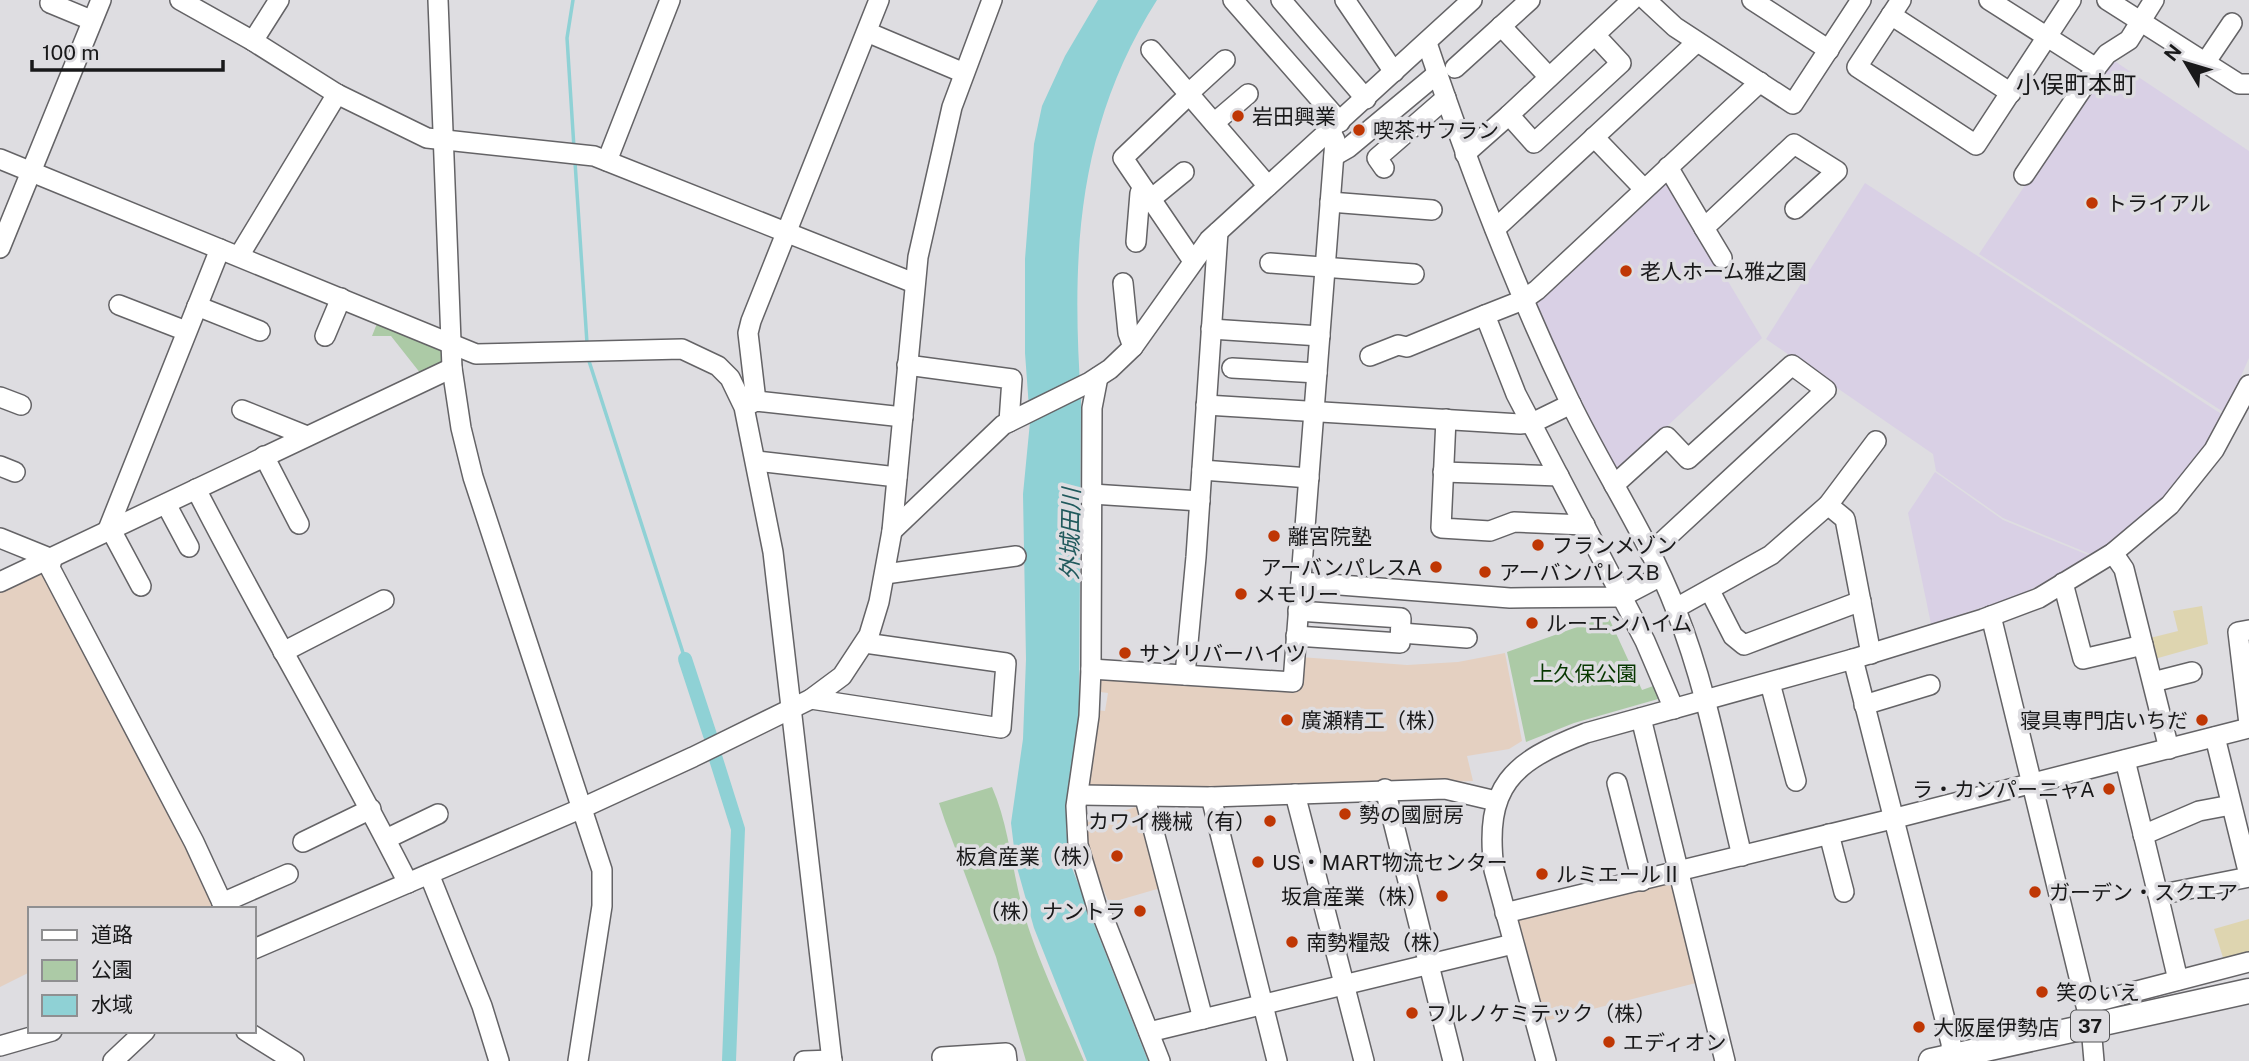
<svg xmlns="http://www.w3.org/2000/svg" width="2249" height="1061" font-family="'Public Sans','Noto Sans JP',sans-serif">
  <rect width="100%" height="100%" fill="#dedde1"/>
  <!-- commercial -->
  <g fill="#d9d0e5">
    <path d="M 2110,58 L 2249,151 L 2249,358 L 2225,413 L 1979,254 Z"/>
    <path d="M 1666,178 L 1762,338 L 1622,468 L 1613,466 L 1536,306 L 1541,295 Z"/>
    <path d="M 1865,183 L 2226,417 L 2194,468 L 2136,529 L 2095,556 L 2003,518 L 1936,471 L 1933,454 L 1766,339 Z"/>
    <path d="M 1935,472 L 2003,520 L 2093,557 L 2020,595 L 1931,624 L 1908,513 Z"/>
  </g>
  <!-- industrial -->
  <g fill="#e4d0c1">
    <path d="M 47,571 L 221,909 L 30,909 L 30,972 L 0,987 L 0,592 Z"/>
    <path d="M 1505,653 L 1522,741 L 1509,749 L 1467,756 L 1473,781 L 1278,789 L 1087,786 L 1096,710 L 1105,711 L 1108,693 L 1100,692 L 1101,673 L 1297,688 L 1300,657 L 1407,665 L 1458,662 Z"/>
    <path d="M 1139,806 L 1164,887 L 1109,903 L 1093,865 L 1081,824 Z"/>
    <path d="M 1674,875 L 1700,982 L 1545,1021 L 1517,917 Z"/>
  </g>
  <!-- green -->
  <g fill="#accaa6">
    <path d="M 378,321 L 440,346 L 444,355 L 439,365 L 421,374 L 391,336 L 372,336 Z"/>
    <path d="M 1608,616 L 1642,690 L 1659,684 L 1665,697 L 1574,723 L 1526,742 L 1507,652 Z"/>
    <path d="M 992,787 C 1010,828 1012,874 1025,917 C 1040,966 1064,1014 1084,1061 L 1026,1061 L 996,957 L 945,821 L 939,803 Z"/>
  </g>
  <!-- sand -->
  <g fill="#ded5b0">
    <path d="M 2202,606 L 2208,644 L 2151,660 L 2146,639 L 2178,631 L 2173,611 Z"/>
    <path d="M 2249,919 L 2249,961 L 2226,967 L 2214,929 Z"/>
  </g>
  <!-- water -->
  <path fill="#8fd1d5" d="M 1098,0 L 1157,0 C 1077,126 1071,254 1081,399 L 1079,719 L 1066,829 L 1070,863 L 1148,1061 L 1087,1061 L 1034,928 L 1016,864 L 1011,823 L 1023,739 L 1026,659 L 1023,494 L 1030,422 L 1025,353 L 1025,259 L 1034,144 L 1042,106 L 1065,56 Z"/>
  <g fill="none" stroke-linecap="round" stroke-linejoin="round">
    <!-- stream -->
    <g stroke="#8fd1d5" stroke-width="3.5">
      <path d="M 573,0 L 567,38 L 574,148"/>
      <path d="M 575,162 L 587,343"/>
      <path d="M 588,358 L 685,659"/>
    </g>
    <!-- canal -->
    <g stroke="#8fd1d5" stroke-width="14">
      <path d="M 685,659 L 710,735"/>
      <path d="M 715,756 L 738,829 L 729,1061"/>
    </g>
    <defs>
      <g id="minor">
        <path d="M 180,0 L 253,41 L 337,94 L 427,138 L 594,156 L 914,283"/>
        <path d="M 438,0 L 452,368 L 461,428 L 473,477 L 602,870 L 602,906 L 578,1061"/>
        <path d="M 1233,0 L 1340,122"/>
        <path d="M 1281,0 L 1366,99"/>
        <path d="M 1345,0 L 1394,72"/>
        <path d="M 1646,0 L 1675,27 L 1793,104 L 1861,0"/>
        <path d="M 1752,0 L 1829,50"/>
        <path d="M 1901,0 L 1857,67 L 1976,145 L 2071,0"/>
        <path d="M 1989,0 L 2096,68"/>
        <path d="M 2107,0 L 2239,84 L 2249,84"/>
        <path d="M 50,3 L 91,20"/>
        <path d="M 1891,15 L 2011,93"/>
        <path d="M 1501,26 L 1549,77"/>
        <path d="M 867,32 L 964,73"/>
        <path d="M 1595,35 L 1621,63 L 1534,143 L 1509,115 L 1632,0"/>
        <path d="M 253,41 L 279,0"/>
        <path d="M 1427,43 C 1468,165 1514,286 1570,402 C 1604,472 1648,537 1676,610 C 1707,688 1722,774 1742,856"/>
        <path d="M 1151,50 L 1268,186"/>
        <path d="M 2205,63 L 2232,23"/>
        <path d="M 1455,68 L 1530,0"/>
        <path d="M 1189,93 L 1225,60"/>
        <path d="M 1190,94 L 1123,158 L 1193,261"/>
        <path d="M 1214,123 L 1248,94"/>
        <path d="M 1594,137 L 1644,189"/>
        <path d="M 1465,154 L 1509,115"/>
        <path d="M 1334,156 L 1348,148 L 1438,73"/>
        <path d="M 0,159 L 476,354 L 682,349 L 718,366 L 730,378 L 744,407 L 773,552 L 832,1061"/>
        <path d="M 607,161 L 670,0"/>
        <path d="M 1668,167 L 1704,228 L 1794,144 L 1837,171 L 1795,209"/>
        <path d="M 1384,168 L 1377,158 L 1446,98"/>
        <path d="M 2024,175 L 2096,68 L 2107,54 L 2129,40 L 2154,0"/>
        <path d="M 1151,199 L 1184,172"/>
        <path d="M 1330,202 L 1432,210"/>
        <path d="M 1704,228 L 1722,258"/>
        <path d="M 1495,229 L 1697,42"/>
        <path d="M 1136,242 L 1140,193 L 1144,189"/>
        <path d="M 0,248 L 101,0"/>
        <path d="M 239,256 L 337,94"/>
        <path d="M 1270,263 L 1414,274"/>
        <path d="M 1123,283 L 1128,333 L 1133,347"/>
        <path d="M 119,305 L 186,331"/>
        <path d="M 197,306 L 260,331"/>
        <path d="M 1211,329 L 1320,336"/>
        <path d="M 325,336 L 341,298"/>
        <path d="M 1370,356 L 1398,345 L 1407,347 L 1485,315"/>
        <path d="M 907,365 L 1012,379 L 1009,422"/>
        <path d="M 1232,368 L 1317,373"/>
        <path d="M 1098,377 L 1092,408 L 1091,669 L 1089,716 L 1076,806 L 1078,845 L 1098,911 L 1102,914 L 1160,1061"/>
        <path d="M 0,397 L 21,405"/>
        <path d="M 756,401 L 748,333 L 751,321 L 879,0"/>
        <path d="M 1206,405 L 1520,424 L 1532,423 L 1571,404"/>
        <path d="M 746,406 L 756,401 L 903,417"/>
        <path d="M 242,410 L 307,436"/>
        <path d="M 1446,419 L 1441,528 L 1490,531 L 1514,522 L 1585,525"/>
        <path d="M 264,456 L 299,524"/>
        <path d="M 756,461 L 897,477"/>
        <path d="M 0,466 L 15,472"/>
        <path d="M 1202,470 L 1309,478"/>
        <path d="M 1443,472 L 1559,476"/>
        <path d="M 1614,485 L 1667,437 L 1688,459 L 1792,365 L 1826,390 L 1650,553"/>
        <path d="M 196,489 C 264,622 341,750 408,883"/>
        <path d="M 1092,494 L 1200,501"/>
        <path d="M 166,504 L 189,547"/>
        <path d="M 1828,505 L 1845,519 L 1871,654"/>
        <path d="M 111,530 L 141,586"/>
        <path d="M 892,531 L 1003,425 L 1090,382 L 1110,369 L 1133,347 L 1209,240 L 1472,0"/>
        <path d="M 107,532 L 220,249"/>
        <path d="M 0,538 L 52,559"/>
        <path d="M 2113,553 L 2124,569 L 2169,749"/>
        <path d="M 52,559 L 50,568 L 194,842 L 225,909"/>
        <path d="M 885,574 L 1016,556"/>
        <path d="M 0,582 L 452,368"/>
        <path d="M 1301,582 L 1510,598 L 1621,597 L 1661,576"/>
        <path d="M 2063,583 L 2083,659 L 2143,645"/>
        <path d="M 1710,591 L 1733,636 L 1744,645 L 1861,601"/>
        <path d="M 1676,608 L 1771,555 L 1828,505 L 1876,441"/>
        <path d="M 1991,616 L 2089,1018"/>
        <path d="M 2249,630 L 2238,632 L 2249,724"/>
        <path d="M 1401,633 L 1467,638"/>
        <path d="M 1296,636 L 1400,643 L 1401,618 L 1298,611"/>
        <path d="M 283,652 L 384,600"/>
        <path d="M 1853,659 L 1951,1043 L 1952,1061"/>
        <path d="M 1091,669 L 1293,682 L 1335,140 L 1330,130"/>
        <path d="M 1185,675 L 1196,557 L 1218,232"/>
        <path d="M 2153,682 L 2192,672"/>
        <path d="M 1770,683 L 1796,781"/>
        <path d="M 811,699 L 1001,728 L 1006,663 L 865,643"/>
        <path d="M 1864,705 L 1930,685"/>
        <path d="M 1674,709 L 1645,641 L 1516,394 L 1485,315 L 1523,300 L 1537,290 L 1760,82"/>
        <path d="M 1641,718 L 1725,1061"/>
        <path d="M 2215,737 L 2249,875"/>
        <path d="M 2125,760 L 2158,895"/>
        <path d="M 1617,783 L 1642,881"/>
        <path d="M 1385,789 L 1453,1061"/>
        <path d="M 1295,794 L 1364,1061"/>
        <path d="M 1080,795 L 1211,797 L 1445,789 L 1496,801"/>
        <path d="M 1211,797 L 1277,1061"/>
        <path d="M 1145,798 L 1203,1019"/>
        <path d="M 1829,834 L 1844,892"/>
        <path d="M 2143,835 L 2199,811 L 2231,805"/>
        <path d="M 386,839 L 438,814"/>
        <path d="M 303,842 L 371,809"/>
        <path d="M 429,874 L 482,1006 L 499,1061"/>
        <path d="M 222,903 L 288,874"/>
        <path d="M 1505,913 L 1892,819 L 2249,728"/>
        <path d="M 254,949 L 580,809 L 693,757 L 811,699 L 842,676 L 869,635 L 879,602 L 892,531 L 918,257 L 952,107 L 992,0"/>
        <path d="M 2178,980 L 2158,895 L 2249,877"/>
        <path d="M 2087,1004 L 2249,962"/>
        <path d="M 246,1031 L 294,1061"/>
        <path d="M 1149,1032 L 1513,944"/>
        <path d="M 2092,1038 L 2094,1061"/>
        <path d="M 0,1046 L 52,1031"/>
        <path d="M 113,1061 L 145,1031"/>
        <path d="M 804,1061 L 832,1060"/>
        <path d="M 943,1061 L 942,1057 L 1006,1053 L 1007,1061"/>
        <path d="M 1546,1061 L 1494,870 C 1484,786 1511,762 1586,733 L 1853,659 L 1983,619 L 2039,598 L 2113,553 L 2170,505 L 2214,450 L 2249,385"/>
      </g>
      <path id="major" d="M 1931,1061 L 2249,991"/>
    </defs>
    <!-- minor casing -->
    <use href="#minor" stroke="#646366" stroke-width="22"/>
    <!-- major casing -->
    <use href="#major" stroke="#646366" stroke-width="27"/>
    <!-- minor -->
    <use href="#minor" stroke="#fff" stroke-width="19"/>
    <!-- major -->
    <use href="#major" stroke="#fff" stroke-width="24"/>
  </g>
  <!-- markers -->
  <g fill="#bf3704" stroke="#dedde1" stroke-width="2.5">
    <circle cx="1238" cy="116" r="7"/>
    <circle cx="1359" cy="130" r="7"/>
    <circle cx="2092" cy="203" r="7"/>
    <circle cx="1626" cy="271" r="7"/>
    <circle cx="1274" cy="536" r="7"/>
    <circle cx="1538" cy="545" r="7"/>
    <circle cx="1436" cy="567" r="7"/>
    <circle cx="1485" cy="572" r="7"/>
    <circle cx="1241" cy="594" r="7"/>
    <circle cx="1532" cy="623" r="7"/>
    <circle cx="1125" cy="653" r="7"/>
    <circle cx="1287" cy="720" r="7"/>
    <circle cx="2202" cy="720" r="7"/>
    <circle cx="2109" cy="789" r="7"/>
    <circle cx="1345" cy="814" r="7"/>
    <circle cx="1270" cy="821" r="7"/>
    <circle cx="1117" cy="856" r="7"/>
    <circle cx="1258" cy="862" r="7"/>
    <circle cx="1542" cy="874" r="7"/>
    <circle cx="2035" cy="892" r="7"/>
    <circle cx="1442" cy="896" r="7"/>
    <circle cx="1140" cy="911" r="7"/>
    <circle cx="1292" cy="942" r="7"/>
    <circle cx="2042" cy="992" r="7"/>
    <circle cx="1412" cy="1013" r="7"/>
    <circle cx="1919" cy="1027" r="7"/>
    <circle cx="1609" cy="1042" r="7"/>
  </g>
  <g text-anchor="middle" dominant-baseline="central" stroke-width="7" stroke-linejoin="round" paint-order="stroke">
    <!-- shield labels -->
    <rect fill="#dedde1" stroke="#545456" stroke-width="2" x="2071" y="1010.5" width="38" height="31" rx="5"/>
    <g font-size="19" font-weight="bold" fill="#19191a">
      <text x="2090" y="1026">37</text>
    </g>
    <!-- poi labels -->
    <g font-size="21" fill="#19191a" stroke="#dedde1" text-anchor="start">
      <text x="1252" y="116">岩田興業</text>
      <text x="1373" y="130">喫茶サフラン</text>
      <text x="2106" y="203">トライアル</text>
      <text x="1640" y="271">老人ホーム雅之園</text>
      <text x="1288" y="536">離宮院塾</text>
      <text x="1552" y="545">フランメゾン</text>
      <text x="1422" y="567" text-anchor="end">アーバンパレスA</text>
      <text x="1499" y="572">アーバンパレスB</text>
      <text x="1255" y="594">メモリー</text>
      <text x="1546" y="623">ルーエンハイム</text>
      <text x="1139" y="653">サンリバーハイツ</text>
      <text x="1301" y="720">廣瀬精工（株）</text>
      <text x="2188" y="720" text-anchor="end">寝具専門店いちだ</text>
      <text x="2095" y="789" text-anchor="end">ラ・カンパーニャA</text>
      <text x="1359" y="814">勢の國厨房</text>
      <text x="1256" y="821" text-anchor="end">カワイ機械（有）</text>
      <text x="1103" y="856" text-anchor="end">板倉産業（株）</text>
      <text x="1272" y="862">US・MART物流センター</text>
      <text x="1556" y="874">ルミエールⅡ</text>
      <text x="2049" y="892">ガーデン・スクエア</text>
      <text x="1428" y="896" text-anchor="end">坂倉産業（株）</text>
      <text x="1126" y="911" text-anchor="end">（株）ナントラ</text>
      <text x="1306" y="942">南勢糧殻（株）</text>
      <text x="2056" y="992">笑のいえ</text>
      <text x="1426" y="1013">フルノケミテック（株）</text>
      <text x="1933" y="1027">大阪屋伊勢店</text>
      <text x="1623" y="1042">エディオン</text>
    </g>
    <!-- park labels -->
    <g font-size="21" fill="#073700" stroke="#dedde1">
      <text x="1585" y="673">上久保公園</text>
    </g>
    <!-- water labels -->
    <g font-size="23" font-style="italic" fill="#20595c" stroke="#dedde1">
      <text transform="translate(1070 534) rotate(-89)">外城田川</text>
    </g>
    <!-- quarter labels -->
    <g font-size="24" fill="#19191a" stroke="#dedde1">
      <text x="2076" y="84">小俣町本町</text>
    </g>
  </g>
  <!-- legend -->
  <rect x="28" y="907" width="228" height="126" fill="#dedde1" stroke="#8f8f91" stroke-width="2"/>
  <rect x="42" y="930" width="35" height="10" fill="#ffffff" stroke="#8f8f91" stroke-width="2"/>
  <text x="91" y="942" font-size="21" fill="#19191a">道路</text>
  <rect x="42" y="960" width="35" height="21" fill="#accaa6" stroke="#8f8f91" stroke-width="2"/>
  <text x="91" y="977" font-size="21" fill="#19191a">公園</text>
  <rect x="42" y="995" width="35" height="21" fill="#8fd1d5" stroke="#8f8f91" stroke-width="2"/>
  <text x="91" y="1012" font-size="21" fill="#19191a">水域</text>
  <!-- north arrow -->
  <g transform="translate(2186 63) rotate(308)" stroke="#dedde1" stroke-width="5" paint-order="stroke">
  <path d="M0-5L12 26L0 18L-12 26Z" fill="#19191a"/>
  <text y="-10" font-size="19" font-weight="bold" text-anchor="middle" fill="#19191a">N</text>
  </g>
  <!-- scale -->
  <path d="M32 60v10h191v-10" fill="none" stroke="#19191a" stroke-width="3.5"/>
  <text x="42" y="60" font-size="21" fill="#19191a" stroke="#dedde1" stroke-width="5" paint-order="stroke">100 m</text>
</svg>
